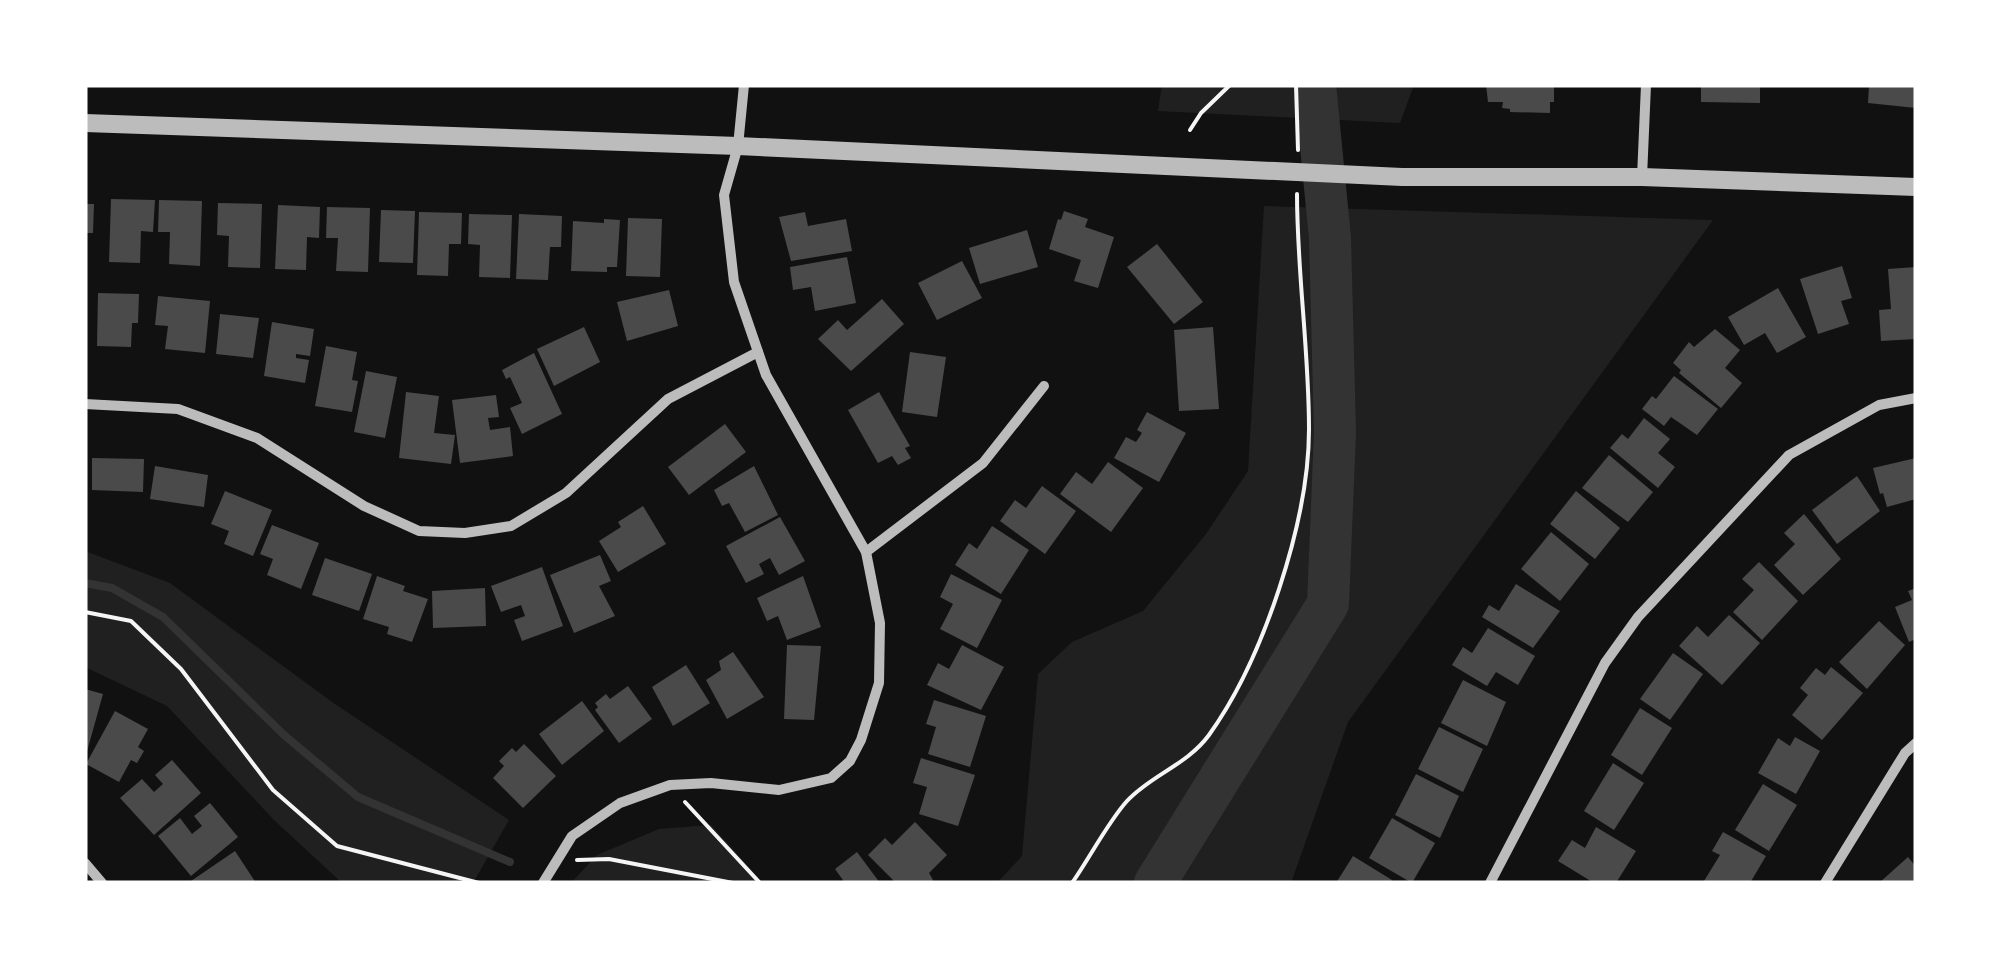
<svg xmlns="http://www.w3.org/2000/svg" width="2001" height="968" font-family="Cabin,sans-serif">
  <rect width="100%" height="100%" fill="#111"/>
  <!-- green -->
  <g fill="#202020">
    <path d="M 1162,85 L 1414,85 L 1400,123 L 1158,111 Z"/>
    <path d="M 1264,206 L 1713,220 L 1348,722 L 1291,883 L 997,883 L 1022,856 L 1038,674 L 1072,642 L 1143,611 L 1206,534 L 1248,471 Z"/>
    <path d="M 85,551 L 170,583 L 332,702 L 509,820 L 473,883 L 342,883 L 274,820 L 167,706 L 85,667 Z"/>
    <path d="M 711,825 L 763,883 L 571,883 L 597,855 L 659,829 Z"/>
  </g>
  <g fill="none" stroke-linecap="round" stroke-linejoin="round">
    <!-- stream -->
    <path stroke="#333" stroke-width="8" d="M 85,583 L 112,588 L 163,617 L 284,735 L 358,797 L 510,862"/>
    <!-- river -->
    <path stroke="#333" stroke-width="42" d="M 1155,883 L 1328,604 L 1335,432 L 1330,238 L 1315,85"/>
  </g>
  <!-- building -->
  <g fill="#4a4a4a">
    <path d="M 1486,85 L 1551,85 L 1554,87 L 1554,102 L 1550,102 L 1550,113 L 1510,112 L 1510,109 L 1502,108 L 1503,102 L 1488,102 Z"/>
    <path d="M 1701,85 L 1760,85 L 1760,103 L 1701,102 Z"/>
    <path d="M 1869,85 L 1916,85 L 1916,108 L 1868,103 Z"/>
    <path d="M 111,199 L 155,200 L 153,232 L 141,231 L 140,263 L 109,262 Z"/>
    <path d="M 159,200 L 202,201 L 200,266 L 169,264 L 170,232 L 158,232 Z"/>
    <path d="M 218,203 L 262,204 L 260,268 L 228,267 L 229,236 L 217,235 Z"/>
    <path d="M 85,204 L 94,204 L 93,233 L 85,233 Z"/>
    <path d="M 278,205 L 320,207 L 319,238 L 307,237 L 306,270 L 275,269 Z"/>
    <path d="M 327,207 L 370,208 L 368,272 L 336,271 L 338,238 L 326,238 Z"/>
    <path d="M 381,210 L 415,211 L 413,263 L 379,262 Z"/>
    <path d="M 1064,211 L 1088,219 L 1085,227 L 1114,237 L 1098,288 L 1074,281 L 1081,260 L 1049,249 L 1058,219 L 1061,220 Z"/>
    <path d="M 419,212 L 462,213 L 461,244 L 449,244 L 448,276 L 417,275 Z"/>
    <path d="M 805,212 L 808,226 L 846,219 L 852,251 L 791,261 L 779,217 Z"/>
    <path d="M 469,214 L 512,215 L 510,278 L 479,277 L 480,245 L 468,244 Z"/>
    <path d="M 519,214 L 562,216 L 561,247 L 550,247 L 548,280 L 516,279 Z"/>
    <path d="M 628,218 L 662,219 L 660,277 L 626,276 Z"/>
    <path d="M 604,219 L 620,220 L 617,267 L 607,267 L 607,272 L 571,271 L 573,221 L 604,223 Z"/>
    <path d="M 1027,230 L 1038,267 L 980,284 L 969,248 Z"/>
    <path d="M 1157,244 L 1203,302 L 1174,324 L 1127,267 Z"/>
    <path d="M 847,257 L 856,303 L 815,311 L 811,287 L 793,290 L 790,267 Z"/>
    <path d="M 962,261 L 982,298 L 937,320 L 918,283 Z"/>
    <path d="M 1842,266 L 1852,298 L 1841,301 L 1849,324 L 1818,334 L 1800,279 Z"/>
    <path d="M 1916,267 L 1916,339 L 1881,341 L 1879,310 L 1891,309 L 1888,269 Z"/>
    <path d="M 1778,288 L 1806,337 L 1777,353 L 1765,333 L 1744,345 L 1728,317 Z"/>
    <path d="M 669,290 L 678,326 L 627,341 L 617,302 Z"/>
    <path d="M 98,293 L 139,294 L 138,323 L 132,323 L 131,347 L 97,346 Z"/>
    <path d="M 158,296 L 210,301 L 205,353 L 165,349 L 168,326 L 155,325 Z"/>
    <path d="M 882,299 L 904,324 L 851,371 L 818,339 L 838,320 L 847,330 Z"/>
    <path d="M 220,314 L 259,318 L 253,358 L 216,354 Z"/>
    <path d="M 272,322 L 314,329 L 310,356 L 296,354 L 296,358 L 309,360 L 305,383 L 264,376 Z"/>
    <path d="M 584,327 L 600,362 L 554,386 L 537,349 Z"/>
    <path d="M 1213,327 L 1219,409 L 1179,411 L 1174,330 Z"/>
    <path d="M 1715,329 L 1740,350 L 1725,368 L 1742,383 L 1721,408 L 1679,373 L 1681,370 L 1673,363 L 1689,342 L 1694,347 Z"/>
    <path d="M 326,346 L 357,352 L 352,380 L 358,381 L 352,412 L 315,406 Z"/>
    <path d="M 910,352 L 946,357 L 937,417 L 902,412 Z"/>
    <path d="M 534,353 L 562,414 L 522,434 L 510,408 L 522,403 L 510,377 L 506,379 L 502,370 Z"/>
    <path d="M 366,371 L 397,377 L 385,438 L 354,432 Z"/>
    <path d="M 1674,376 L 1718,409 L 1697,435 L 1671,417 L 1664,426 L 1642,409 L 1652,396 L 1656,399 Z"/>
    <path d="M 406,392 L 439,396 L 434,433 L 455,435 L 451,464 L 399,458 Z"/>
    <path d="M 879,392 L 910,446 L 905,448 L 911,458 L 898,465 L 892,456 L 878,463 L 848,410 Z"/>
    <path d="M 496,395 L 499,417 L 488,418 L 490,430 L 510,427 L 513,456 L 460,463 L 452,400 Z"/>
    <path d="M 1147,412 L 1186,433 L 1159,482 L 1114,458 L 1126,437 L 1136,442 L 1142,433 L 1137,430 Z"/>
    <path d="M 1644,418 L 1670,439 L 1658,453 L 1675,467 L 1658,488 L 1610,448 L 1622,434 L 1628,439 Z"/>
    <path d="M 725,424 L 746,452 L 689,495 L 668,467 Z"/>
    <path d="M 1609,455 L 1653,492 L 1628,522 L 1582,488 Z"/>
    <path d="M 92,458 L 144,459 L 143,492 L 92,490 Z"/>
    <path d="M 1916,458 L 1916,499 L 1887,507 L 1883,493 L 1880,494 L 1873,468 Z"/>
    <path d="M 1108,462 L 1143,488 L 1111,532 L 1060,494 L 1076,472 L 1092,484 Z"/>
    <path d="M 155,466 L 208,475 L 204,507 L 150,499 Z"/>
    <path d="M 754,466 L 778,515 L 745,532 L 729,503 L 722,506 L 714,490 Z"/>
    <path d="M 1857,476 L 1880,511 L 1837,544 L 1812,510 Z"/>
    <path d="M 1042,486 L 1076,511 L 1045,554 L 1000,521 L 1015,500 L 1026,508 Z"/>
    <path d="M 225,491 L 272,510 L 253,556 L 224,544 L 229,531 L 211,524 Z"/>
    <path d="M 1576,491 L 1620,528 L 1595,559 L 1550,524 Z"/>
    <path d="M 643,506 L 666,544 L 618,572 L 599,541 L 621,527 L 618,522 Z"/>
    <path d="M 1804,514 L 1841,559 L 1803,595 L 1774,565 L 1795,544 L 1784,533 Z"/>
    <path d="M 780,517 L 805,561 L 779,575 L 770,558 L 759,564 L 764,574 L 746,583 L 726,546 Z"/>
    <path d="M 272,525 L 319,543 L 301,589 L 267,575 L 273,559 L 260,554 Z"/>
    <path d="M 992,526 L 1029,550 L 1001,594 L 955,565 L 969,543 L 977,549 Z"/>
    <path d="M 1551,532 L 1589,564 L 1560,601 L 1521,569 Z"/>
    <path d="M 600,555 L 611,581 L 599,586 L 615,616 L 574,633 L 550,575 Z"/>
    <path d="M 325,558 L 372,574 L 359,611 L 312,595 Z"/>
    <path d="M 1759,562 L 1798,601 L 1762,640 L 1733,612 L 1754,590 L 1742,579 Z"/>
    <path d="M 542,567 L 563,626 L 522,641 L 514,620 L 525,616 L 521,605 L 501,612 L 491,586 Z"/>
    <path d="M 951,574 L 1002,600 L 977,648 L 940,629 L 953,604 L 940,597 Z"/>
    <path d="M 377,576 L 405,586 L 403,591 L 428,599 L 412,642 L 387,634 L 389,627 L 363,619 Z"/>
    <path d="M 803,576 L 821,627 L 787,640 L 778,616 L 767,621 L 757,598 Z"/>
    <path d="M 1516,584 L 1560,611 L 1533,648 L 1482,617 L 1489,605 L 1499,611 Z"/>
    <path d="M 485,588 L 486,626 L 433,628 L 432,591 Z"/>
    <path d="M 1916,588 L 1916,639 L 1909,642 L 1895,607 L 1912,600 L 1908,591 Z"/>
    <path d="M 1729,615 L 1760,643 L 1722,685 L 1679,646 L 1697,626 L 1708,637 Z"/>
    <path d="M 1879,621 L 1905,645 L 1867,689 L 1839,662 Z"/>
    <path d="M 1488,628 L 1535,656 L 1518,685 L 1496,672 L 1487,686 L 1452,665 L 1463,647 L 1472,653 Z"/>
    <path d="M 787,645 L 821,646 L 814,720 L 784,719 Z"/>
    <path d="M 962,645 L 1004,667 L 981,710 L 927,685 L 938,663 L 949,669 Z"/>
    <path d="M 733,652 L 764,697 L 727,719 L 706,680 L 721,670 L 719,661 Z"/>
    <path d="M 1673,653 L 1703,674 L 1670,720 L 1640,699 Z"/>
    <path d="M 686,665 L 710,703 L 673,726 L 652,687 Z"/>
    <path d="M 1831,667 L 1863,693 L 1822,740 L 1792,715 L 1808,695 L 1800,688 L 1816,668 L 1825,675 Z"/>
    <path d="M 1463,680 L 1506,702 L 1487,746 L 1441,723 Z"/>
    <path d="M 628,686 L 652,719 L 619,743 L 595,710 L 598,707 L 595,703 L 606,694 L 610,699 Z"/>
    <path d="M 85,689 L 103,694 L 86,755 L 85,755 Z"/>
    <path d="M 934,700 L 986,716 L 970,767 L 928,754 L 936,727 L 926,724 Z"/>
    <path d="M 582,701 L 604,731 L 562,765 L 539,734 Z"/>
    <path d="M 1640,708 L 1672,728 L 1642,775 L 1611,755 Z"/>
    <path d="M 115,711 L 148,729 L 138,747 L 144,751 L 137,763 L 131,760 L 119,782 L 86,764 Z"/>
    <path d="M 1439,727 L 1483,749 L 1463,792 L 1418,769 Z"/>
    <path d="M 1795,737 L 1820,751 L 1796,794 L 1758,773 L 1778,738 L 1790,746 Z"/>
    <path d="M 524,744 L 556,776 L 523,808 L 493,778 L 504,766 L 499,761 L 512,748 L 516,752 Z"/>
    <path d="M 921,758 L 975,775 L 958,826 L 919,814 L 927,787 L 913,783 Z"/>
    <path d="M 172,760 L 201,793 L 154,835 L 120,798 L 142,779 L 154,792 L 163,784 L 155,775 Z"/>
    <path d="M 1613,763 L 1644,783 L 1614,830 L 1584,811 Z"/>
    <path d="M 1416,774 L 1459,796 L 1440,838 L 1395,815 Z"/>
    <path d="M 1763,784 L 1797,805 L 1769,851 L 1735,830 Z"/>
    <path d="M 210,803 L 238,837 L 191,876 L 158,836 L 180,818 L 192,834 L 202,826 L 194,816 Z"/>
    <path d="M 1392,818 L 1435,843 L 1412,883 L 1369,858 Z"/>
    <path d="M 915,822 L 947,855 L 929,873 L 933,880 L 931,883 L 896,883 L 868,855 L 885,838 L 892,845 Z"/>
    <path d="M 1596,827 L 1636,851 L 1616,883 L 1594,883 L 1558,861 L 1572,840 L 1585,848 Z"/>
    <path d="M 1723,832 L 1766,856 L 1750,883 L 1704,881 L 1720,855 L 1712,851 Z"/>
    <path d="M 235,851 L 256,883 L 188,883 Z"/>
    <path d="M 857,852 L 880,883 L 845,883 L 835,869 Z"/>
    <path d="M 1353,856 L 1392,880 L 1390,883 L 1336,883 Z"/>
    <path d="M 1908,857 L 1916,867 L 1916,883 L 1879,883 Z"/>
  </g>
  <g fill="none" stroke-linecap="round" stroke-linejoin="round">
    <!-- path -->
    <g stroke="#f5f5f5" stroke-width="4">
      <path d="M 1296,85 L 1298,150"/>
      <path d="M 1190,130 L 1201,113 L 1230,85"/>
      <path d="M 85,612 L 131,621 L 181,669 L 273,790 L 337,846 L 479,883"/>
      <path d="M 685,802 L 760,883"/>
      <path d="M 577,860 L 609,859 L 733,883"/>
      <path d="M 1072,883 C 1089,859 1108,822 1127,801 C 1151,775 1187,765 1209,735 C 1263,660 1309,521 1309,429 C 1309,350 1297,272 1297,194"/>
    </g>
    <!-- minor -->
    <g stroke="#bcbcbc" stroke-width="10">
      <path d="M 1642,177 L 1646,85"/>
      <path d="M 85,404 L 178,409 L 257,438 L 364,506 L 419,531 L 465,533 L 511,526 L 566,493 L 668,399 L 758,352"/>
      <path d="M 866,552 L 983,463 L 1044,386"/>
      <path d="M 85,863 L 102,883"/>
      <path d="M 543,883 L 572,836 L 620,803 L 670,785 L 711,783 L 779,790 L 831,778 L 850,761 L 861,740 L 879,683 L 880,623 L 866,552 L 766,375 L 734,282 L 724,195 L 738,146 L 744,85"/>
      <path d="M 1490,883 L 1605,663 L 1638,617 L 1789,455 L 1879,405 L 1916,398"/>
      <path d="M 1825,883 L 1905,753 L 1916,743"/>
    </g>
    <!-- tertiary -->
    <path stroke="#bcbcbc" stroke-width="18" d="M 85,123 L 738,146 L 1402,177 L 1642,177 L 1916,187"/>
  </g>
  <!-- border -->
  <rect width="2001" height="968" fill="none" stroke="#ffffff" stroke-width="175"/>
</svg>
